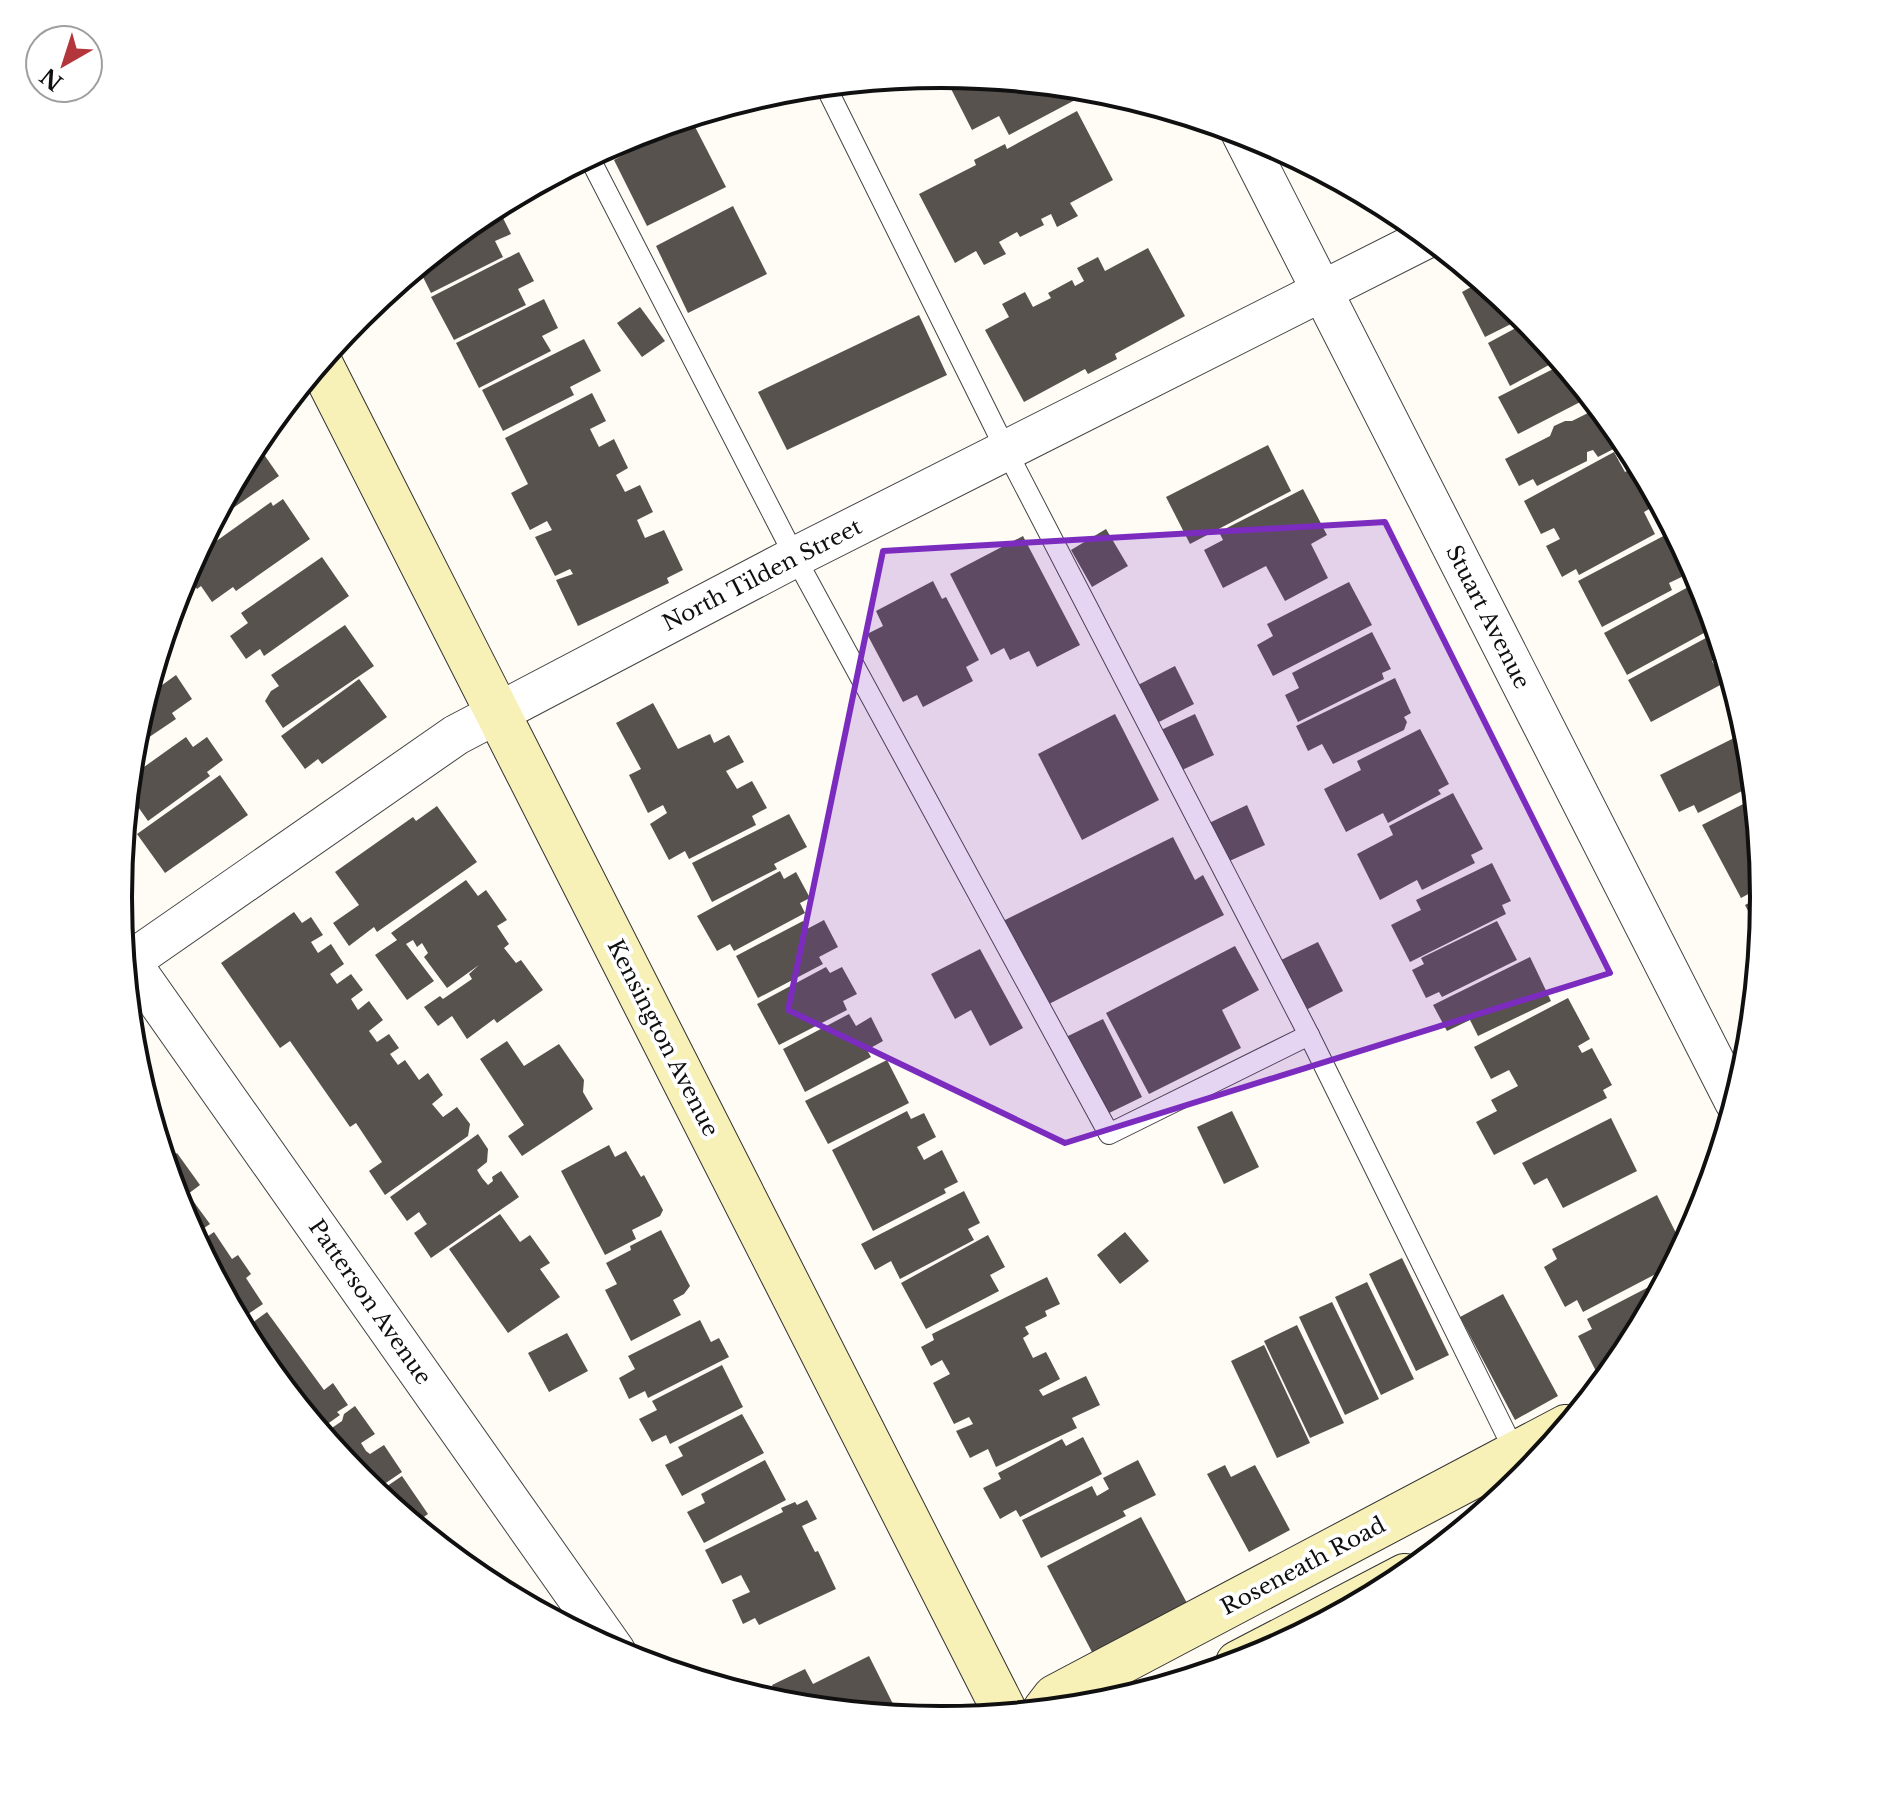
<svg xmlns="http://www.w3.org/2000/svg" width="1883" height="1794" font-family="'Libre Baskerville',serif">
  <rect width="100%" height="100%" fill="#fefcf5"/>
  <!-- building -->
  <g fill="#58524e">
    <path d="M 957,76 L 1068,86 L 1075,100 L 1009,135 L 999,116 L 972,130 L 947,81 Z"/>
    <path d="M 1077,111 L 1113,180 L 1070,203 L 1078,216 L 1057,227 L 1051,214 L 1041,219 L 1044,225 L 1020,237 L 1017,232 L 999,242 L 1006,254 L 984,265 L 976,251 L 955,263 L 919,194 L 976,165 L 974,160 L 1005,144 L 1007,149 Z"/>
    <path d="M 691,119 L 726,187 L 647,226 L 614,160 Z"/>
    <path d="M 497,206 L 511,234 L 495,241 L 503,257 L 431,293 L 418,267 L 485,212 Z"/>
    <path d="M 733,206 L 767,274 L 688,313 L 656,246 Z"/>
    <path d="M 1148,248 L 1185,316 L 1115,354 L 1117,359 L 1088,374 L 1085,369 L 1024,402 L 985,330 L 1009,317 L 1002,304 L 1025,292 L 1033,307 L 1051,298 L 1048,293 L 1072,280 L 1075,286 L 1084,281 L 1077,268 L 1098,257 L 1105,271 Z"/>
    <path d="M 519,252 L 534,281 L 518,289 L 526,305 L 454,340 L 431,297 Z"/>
    <path d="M 1482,281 L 1524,315 L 1525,317 L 1485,337 L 1462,292 Z"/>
    <path d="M 544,299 L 558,328 L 542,336 L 551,351 L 479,388 L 456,343 Z"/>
    <path d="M 640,307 L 665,341 L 642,357 L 617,323 Z"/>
    <path d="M 919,315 L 947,375 L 787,450 L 758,392 Z"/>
    <path d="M 1529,321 L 1560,359 L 1510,386 L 1488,343 Z"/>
    <path d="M 584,339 L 601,371 L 570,387 L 574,395 L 503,431 L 482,390 Z"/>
    <path d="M 1563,364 L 1586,392 L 1583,394 L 1586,399 L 1518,434 L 1498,397 Z"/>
    <path d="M 592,393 L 606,421 L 590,429 L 599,447 L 614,439 L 628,468 L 616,475 L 625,492 L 640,485 L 653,512 L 637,520 L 645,538 L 664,530 L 683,570 L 667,578 L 669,583 L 578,626 L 556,580 L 573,574 L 570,569 L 555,576 L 535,537 L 552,530 L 547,521 L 530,530 L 511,493 L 528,484 L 505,438 Z"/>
    <path d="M 1596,403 L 1627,442 L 1598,457 L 1593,450 L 1587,452 L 1587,461 L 1537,486 L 1533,479 L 1519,486 L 1505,459 L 1550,436 L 1554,426 L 1565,421 L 1572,421 L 1594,410 L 1592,405 Z"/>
    <path d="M 256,443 L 279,476 L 213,522 Z"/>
    <path d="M 1268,445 L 1291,491 L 1190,544 L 1166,497 Z"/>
    <path d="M 1614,452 L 1625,472 L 1637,466 L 1658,504 L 1644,512 L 1655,534 L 1579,575 L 1576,569 L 1562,577 L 1546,546 L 1560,539 L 1554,528 L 1541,534 L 1524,501 Z"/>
    <path d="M 1303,489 L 1327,535 L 1311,544 L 1328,578 L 1285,601 L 1266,566 L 1223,588 L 1204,550 L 1223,540 L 1219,532 Z"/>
    <path d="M 283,499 L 310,539 L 236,591 L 233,587 L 212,602 L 201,586 L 197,589 L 187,575 L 191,572 L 188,569 L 201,545 L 212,538 L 215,542 L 271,502 L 273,506 Z"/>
    <path d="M 1106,529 L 1128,566 L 1092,587 L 1071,550 Z"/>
    <path d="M 1671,532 L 1692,572 L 1669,583 L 1672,590 L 1602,627 L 1578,581 Z"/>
    <path d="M 1023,536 L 1080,645 L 1037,667 L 1029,651 L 1010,660 L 1004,648 L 991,655 L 950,574 Z"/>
    <path d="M 322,557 L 349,596 L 264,656 L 260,649 L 246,659 L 230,636 L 248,623 L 241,613 Z"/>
    <path d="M 1701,580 L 1715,627 L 1627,675 L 1604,633 Z"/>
    <path d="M 933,581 L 942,599 L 946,597 L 979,660 L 966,667 L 973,681 L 923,707 L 917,695 L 903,702 L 867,634 L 883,626 L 876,611 Z"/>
    <path d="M 1349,582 L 1372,625 L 1273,676 L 1257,645 L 1273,636 L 1267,624 Z"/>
    <path d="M 345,625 L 374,666 L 283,728 L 265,701 L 271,691 L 279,686 L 271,675 Z"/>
    <path d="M 1372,632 L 1391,669 L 1382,673 L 1384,679 L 1298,722 L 1285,695 L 1299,688 L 1292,673 Z"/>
    <path d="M 1717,632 L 1724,655 L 1712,661 L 1724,683 L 1651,722 L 1628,680 Z"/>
    <path d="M 1175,666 L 1194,704 L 1155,724 L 1136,686 Z"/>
    <path d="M 176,675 L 192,699 L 172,713 L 176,719 L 133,748 L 152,679 L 158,688 Z"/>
    <path d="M 1395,678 L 1411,713 L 1404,717 L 1407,722 L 1404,730 L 1333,764 L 1322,744 L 1308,751 L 1296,726 Z"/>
    <path d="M 359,679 L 387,717 L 322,764 L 318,759 L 305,769 L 281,736 Z"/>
    <path d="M 653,703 L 678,749 L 710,734 L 714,743 L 729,735 L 744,762 L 726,771 L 737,789 L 752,781 L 767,808 L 752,816 L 756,825 L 689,859 L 685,851 L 669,860 L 650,824 L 667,813 L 663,805 L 648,813 L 629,775 L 641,769 L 616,723 Z"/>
    <path d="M 1115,714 L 1159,800 L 1082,840 L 1038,754 Z"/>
    <path d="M 1195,714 L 1214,755 L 1180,771 L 1161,730 Z"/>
    <path d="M 1420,729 L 1449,784 L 1438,790 L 1441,794 L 1388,823 L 1383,813 L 1346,832 L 1324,789 L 1361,770 L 1357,761 Z"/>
    <path d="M 1744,733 L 1749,744 L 1750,754 L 1746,757 L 1752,769 L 1754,785 L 1698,813 L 1694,805 L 1679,812 L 1660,775 Z"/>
    <path d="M 186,737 L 193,747 L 207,737 L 223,760 L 207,772 L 210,776 L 148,821 L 129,794 L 130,777 Z"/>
    <path d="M 220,775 L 248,815 L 165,873 L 137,834 Z"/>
    <path d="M 1453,793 L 1483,849 L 1471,855 L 1475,863 L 1422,890 L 1417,880 L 1380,900 L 1357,854 L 1393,835 L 1389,826 Z"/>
    <path d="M 1755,798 L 1763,886 L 1741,898 L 1702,825 Z"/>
    <path d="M 1247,805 L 1265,845 L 1225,863 L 1207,824 Z"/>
    <path d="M 437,806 L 477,862 L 377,932 L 374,927 L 349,946 L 333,923 L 359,905 L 335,872 L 413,817 L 416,821 Z"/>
    <path d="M 789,814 L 807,847 L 774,864 L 777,869 L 712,902 L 692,863 Z"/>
    <path d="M 1173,837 L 1195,880 L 1203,875 L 1224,915 L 1045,1006 L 1001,922 Z"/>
    <path d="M 1492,863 L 1511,901 L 1502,905 L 1506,914 L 1410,962 L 1391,925 L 1421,910 L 1416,900 Z"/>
    <path d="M 780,871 L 784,879 L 796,872 L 810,898 L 800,903 L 805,913 L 734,951 L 730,944 L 717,951 L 697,916 Z"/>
    <path d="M 466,880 L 478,896 L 486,890 L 507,920 L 497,926 L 509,944 L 504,948 L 516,963 L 521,960 L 543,990 L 497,1023 L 494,1019 L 467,1039 L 452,1016 L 438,1026 L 424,1007 L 440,996 L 443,999 L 472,979 L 469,974 L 479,965 L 447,988 L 424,957 L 428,953 L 422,943 L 417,947 L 413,940 L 406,944 L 434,981 L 407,1000 L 375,955 L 397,940 L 391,933 Z"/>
    <path d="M 1764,895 L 1764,897 L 1761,936 L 1745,905 Z"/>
    <path d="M 294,912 L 302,923 L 311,917 L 323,935 L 311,942 L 318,953 L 331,944 L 344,964 L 330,974 L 337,984 L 351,974 L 363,990 L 351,999 L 358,1010 L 369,1001 L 383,1020 L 369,1031 L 377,1042 L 389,1034 L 399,1048 L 390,1054 L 398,1065 L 405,1060 L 419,1080 L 428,1073 L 443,1095 L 432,1104 L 443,1117 L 457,1107 L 470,1124 L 468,1136 L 385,1195 L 369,1171 L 382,1162 L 356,1123 L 350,1127 L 290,1041 L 280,1048 L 221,963 Z"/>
    <path d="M 824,920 L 838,947 L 819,957 L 823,964 L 758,998 L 736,956 L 803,921 L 807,929 Z"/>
    <path d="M 1497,921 L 1517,960 L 1442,997 L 1439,992 L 1426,998 L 1412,970 L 1424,964 L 1421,958 Z"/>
    <path d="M 1318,942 L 1343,991 L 1304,1011 L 1279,961 Z"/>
    <path d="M 1235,946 L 1259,990 L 1222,1010 L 1241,1048 L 1149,1094 L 1106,1013 Z"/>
    <path d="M 980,949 L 1023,1028 L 990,1046 L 971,1010 L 955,1019 L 931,974 Z"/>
    <path d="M 1530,957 L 1551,1001 L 1478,1036 L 1470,1020 L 1447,1031 L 1433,1005 Z"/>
    <path d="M 826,967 L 830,973 L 842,967 L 857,994 L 843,1001 L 847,1010 L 779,1045 L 757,1004 Z"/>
    <path d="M 1568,998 L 1590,1039 L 1578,1046 L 1582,1053 L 1592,1048 L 1612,1085 L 1603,1090 L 1607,1098 L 1494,1155 L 1476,1122 L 1497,1111 L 1491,1100 L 1518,1086 L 1509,1070 L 1491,1079 L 1474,1047 Z"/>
    <path d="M 849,1014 L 856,1026 L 871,1017 L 883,1041 L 867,1050 L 871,1057 L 805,1092 L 783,1049 Z"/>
    <path d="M 1103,1019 L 1142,1097 L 1105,1115 L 1066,1037 Z"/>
    <path d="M 507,1041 L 524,1066 L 559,1044 L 584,1080 L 583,1092 L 593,1109 L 522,1156 L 508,1136 L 524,1125 L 480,1059 Z"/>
    <path d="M 887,1060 L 909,1103 L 828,1144 L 805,1101 Z"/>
    <path d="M 907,1111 L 911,1119 L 924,1113 L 936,1137 L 917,1147 L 924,1160 L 942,1150 L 958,1182 L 944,1189 L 946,1193 L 873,1231 L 832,1150 Z"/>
    <path d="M 1232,1111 L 1259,1167 L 1224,1184 L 1197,1127 Z"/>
    <path d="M 1611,1118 L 1637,1171 L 1563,1208 L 1547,1178 L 1534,1185 L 1522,1163 Z"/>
    <path d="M 478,1134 L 488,1149 L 487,1162 L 477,1170 L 482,1178 L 488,1185 L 493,1181 L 492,1177 L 501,1171 L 519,1197 L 431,1258 L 414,1233 L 427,1224 L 424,1220 L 419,1212 L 407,1221 L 390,1197 Z"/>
    <path d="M 609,1145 L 615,1157 L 626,1151 L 641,1177 L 644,1175 L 663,1210 L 660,1216 L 632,1230 L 636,1239 L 605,1255 L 561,1171 Z"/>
    <path d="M 177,1153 L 200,1185 L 188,1194 L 210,1224 L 194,1235 L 181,1212 L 166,1161 Z"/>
    <path d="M 964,1191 L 980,1223 L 968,1229 L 974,1240 L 900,1279 L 891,1261 L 875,1270 L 861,1244 Z"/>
    <path d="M 1657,1195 L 1683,1247 L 1673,1265 L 1583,1312 L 1577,1300 L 1565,1307 L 1544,1267 L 1557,1259 L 1552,1249 Z"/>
    <path d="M 500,1214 L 520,1242 L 530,1235 L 550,1263 L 540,1269 L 560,1297 L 508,1333 L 449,1249 Z"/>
    <path d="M 661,1230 L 690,1286 L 684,1294 L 673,1300 L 681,1315 L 631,1341 L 605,1290 L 617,1284 L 606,1263 L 631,1250 L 630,1246 Z"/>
    <path d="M 214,1232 L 232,1259 L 238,1255 L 251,1274 L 246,1278 L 263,1304 L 239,1320 L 198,1243 Z"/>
    <path d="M 1125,1232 L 1149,1261 L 1120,1284 L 1097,1255 Z"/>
    <path d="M 988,1235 L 1005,1267 L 990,1275 L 999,1291 L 926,1329 L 901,1283 Z"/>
    <path d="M 1402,1258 L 1449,1355 L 1416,1371 L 1369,1274 Z"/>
    <path d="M 1047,1277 L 1060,1304 L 1045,1311 L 1047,1316 L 1025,1327 L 1029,1334 L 1023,1338 L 1033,1358 L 1046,1352 L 1060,1379 L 1039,1390 L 1043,1396 L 1086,1376 L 1100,1405 L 1072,1418 L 1077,1428 L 996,1467 L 988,1449 L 970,1458 L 956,1431 L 973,1424 L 969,1417 L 954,1424 L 933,1383 L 950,1374 L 942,1360 L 931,1366 L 921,1347 L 934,1340 L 932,1334 Z"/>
    <path d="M 1666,1278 L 1626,1355 L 1613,1370 L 1599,1377 L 1578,1336 L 1592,1329 L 1587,1319 Z"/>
    <path d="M 1367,1282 L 1414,1379 L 1381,1395 L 1335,1297 Z"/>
    <path d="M 1503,1294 L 1558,1396 L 1515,1420 L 1460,1317 Z"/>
    <path d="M 1332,1302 L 1379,1399 L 1345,1415 L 1299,1317 Z"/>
    <path d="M 267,1312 L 324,1390 L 333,1383 L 348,1405 L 337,1412 L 340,1415 L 319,1430 L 257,1354 L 244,1329 Z"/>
    <path d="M 700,1320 L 711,1342 L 719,1338 L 729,1357 L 648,1398 L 645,1391 L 629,1399 L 619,1378 L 635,1369 L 628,1356 Z"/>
    <path d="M 1297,1325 L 1344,1423 L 1310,1438 L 1264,1341 Z"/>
    <path d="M 567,1333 L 588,1371 L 549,1392 L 528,1353 Z"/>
    <path d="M 1264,1345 L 1310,1443 L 1277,1458 L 1231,1361 Z"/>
    <path d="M 722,1365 L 743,1407 L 670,1444 L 666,1435 L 652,1442 L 639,1419 L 657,1410 L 652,1401 Z"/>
    <path d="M 355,1406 L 375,1434 L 361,1443 L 366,1451 L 370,1454 L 384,1445 L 402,1472 L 374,1491 L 359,1479 L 323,1434 L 342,1421 L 344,1414 Z"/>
    <path d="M 742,1414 L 764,1453 L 682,1496 L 665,1465 L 683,1456 L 678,1447 Z"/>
    <path d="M 1083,1437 L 1102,1474 L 1020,1517 L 1016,1510 L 1000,1519 L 983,1488 L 1001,1479 L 998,1473 L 1062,1439 L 1066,1446 Z"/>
    <path d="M 765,1460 L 786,1500 L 704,1543 L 687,1512 L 705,1503 L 701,1494 Z"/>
    <path d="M 1138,1460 L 1156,1495 L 1123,1511 L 1126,1516 L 1041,1558 L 1022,1520 L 1092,1486 L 1097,1496 L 1109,1489 L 1103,1478 Z"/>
    <path d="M 1225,1465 L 1231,1477 L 1255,1465 L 1290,1530 L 1249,1552 L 1207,1474 Z"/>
    <path d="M 402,1476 L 428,1514 L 414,1524 L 377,1493 Z"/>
    <path d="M 807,1500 L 817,1519 L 802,1526 L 815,1552 L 818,1551 L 836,1589 L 759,1625 L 755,1618 L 743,1624 L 732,1600 L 750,1592 L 741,1575 L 722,1584 L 705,1550 L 783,1512 L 781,1508 L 795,1502 L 797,1505 Z"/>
    <path d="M 1141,1517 L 1188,1605 L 1093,1654 L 1047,1566 Z"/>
    <path d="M 869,1656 L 896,1710 L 886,1715 L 782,1704 L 772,1685 L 805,1669 L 813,1684 Z"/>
  </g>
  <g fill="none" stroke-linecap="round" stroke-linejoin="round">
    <defs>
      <g id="lane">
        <path d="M 825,85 L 1006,450 L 1309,1035 L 1516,1454"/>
        <path d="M 589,157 L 795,557 L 1109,1134 L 1309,1035"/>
      </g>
      <g id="street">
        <path d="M 1241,132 L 1735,1102"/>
        <path d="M 124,953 L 615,1651"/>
        <path d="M 125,965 L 456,735 L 795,557 L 1429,237"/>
      </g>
      <g id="secondary">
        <path d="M 320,363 L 1006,1714"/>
        <path d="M 1238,1663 L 1405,1576"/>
        <path d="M 1045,1710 L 1055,1697 L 1566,1427"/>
      </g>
    </defs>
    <!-- lane casing -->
    <use href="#lane" stroke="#434343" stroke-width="22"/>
    <!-- street casing -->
    <use href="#street" stroke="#434343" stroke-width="42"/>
    <!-- secondary casing -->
    <use href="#secondary" stroke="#323232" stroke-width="46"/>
    <!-- lane -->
    <use href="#lane" stroke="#fff" stroke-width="20"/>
    <!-- street -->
    <use href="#street" stroke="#fff" stroke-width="40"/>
    <!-- secondary -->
    <use href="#secondary" stroke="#f7f0b7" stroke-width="44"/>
  </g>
  <!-- marked area -->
  <path fill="#7b2cbf" fill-opacity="0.2" stroke="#7b2cbf" stroke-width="6" stroke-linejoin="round" d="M 1385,522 L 1610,973 L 1065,1143 L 788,1010 L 883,551 Z"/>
  <g text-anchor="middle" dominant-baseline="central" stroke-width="8" stroke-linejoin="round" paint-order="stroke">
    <!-- street labels -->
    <g font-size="22" fill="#101010" stroke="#fff">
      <text transform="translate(762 575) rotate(-27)">North Tilden Street</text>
      <text transform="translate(1488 617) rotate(63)">Stuart Avenue</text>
      <text transform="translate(663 1038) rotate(63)">Kensington Avenue</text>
      <text transform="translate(370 1302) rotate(55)">Patterson Avenue</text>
      <text transform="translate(1303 1566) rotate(-28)">Roseneath Road</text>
    </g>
  </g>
  <!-- crop -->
  <path d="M0 0H1883V1794H0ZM132 897a809 809 0 1 1 1618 0a809 809 0 1 1-1618 0Z" fill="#fff" fill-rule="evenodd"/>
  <path fill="none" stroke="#101010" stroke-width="4" d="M132 897a809 809 0 1 1 1618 0a809 809 0 1 1-1618 0Z"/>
  <!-- north arrow -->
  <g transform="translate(64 64) rotate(219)"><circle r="38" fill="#ffffff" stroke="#9f9f9f" stroke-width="2"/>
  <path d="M0-6L14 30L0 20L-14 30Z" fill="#b2363b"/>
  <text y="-12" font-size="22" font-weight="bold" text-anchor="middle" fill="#101010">N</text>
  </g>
</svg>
